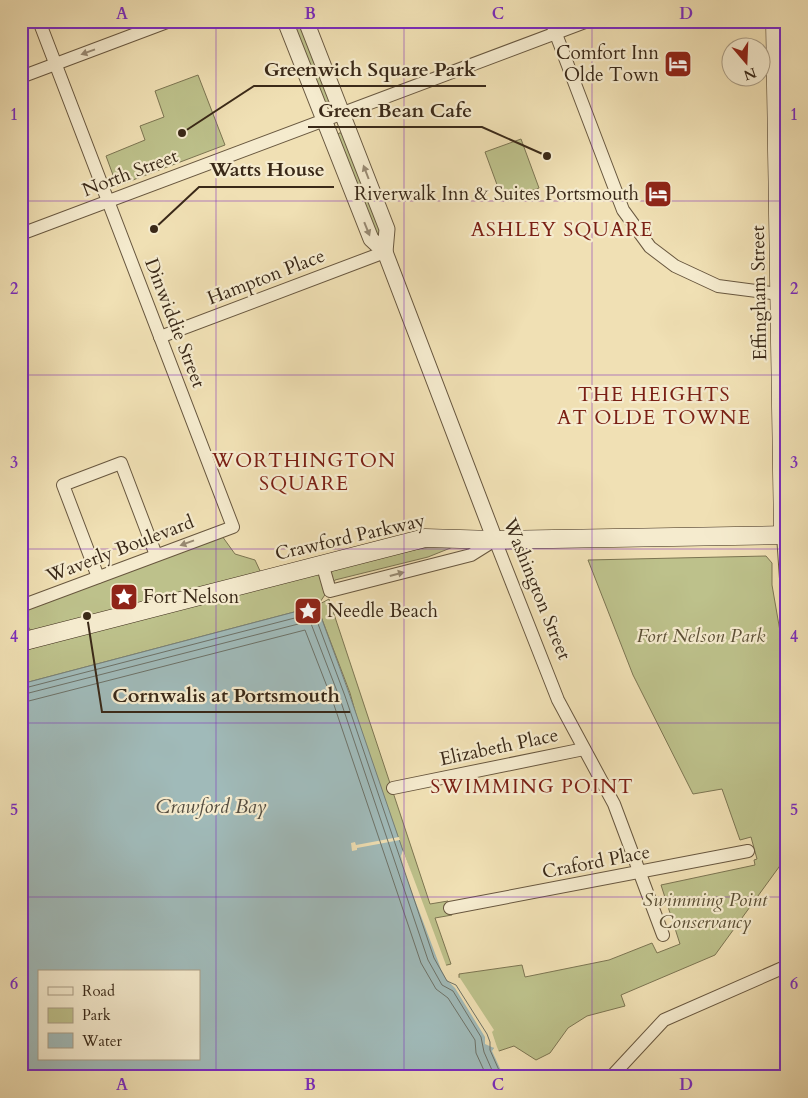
<svg xmlns="http://www.w3.org/2000/svg" width="808" height="1098" font-family="Cardo,serif">
  <rect width="100%" height="100%" fill="#f0e0b4"/>
  <filter id="stains"><feTurbulence type="fractalNoise" baseFrequency=".004" numOctaves="4"/><feColorMatrix values="0 0 0 0 .2 0 0 0 0 .09 0 0 0 0 .02 0 0 0 .5 -.17"/></filter>
  <radialGradient id="worn" r=".72"><stop offset=".6" stop-color="#630" stop-opacity="0"/><stop offset="1" stop-color="#630" stop-opacity=".3"/></radialGradient>
  <!-- green -->
  <g fill="#bdc18b" stroke="#7c7552">
    <path d="M 290,21 L 301,21 L 330,100 L 324,103 Z"/>
    <path d="M 198,75 L 225,145 L 117,186 L 106,156 L 145,140 L 140,126 L 164,117 L 155,91 Z"/>
    <path d="M 339,133 L 342,133 L 383,229 L 380,236 L 376,237 L 337,135 Z"/>
    <path d="M 521,139 L 539,188 L 503,201 L 485,152 Z"/>
    <path d="M 222,536 L 235,554 L 255,560 L 261,573 L 431,547 L 453,547 L 428,557 L 335,580 L 318,605 L 329,599 L 430,904 L 448,901 L 452,915 L 435,918 L 451,964 L 443,966 L 360,729 L 350,693 L 317,606 L 21,684 L 21,651 L 37,647 L 35,631 L 30,630 C 24,620 27,613 30,602 Z"/>
    <path d="M 766,556 L 772,563 L 772,585 L 781,637 L 787,659 L 787,856 L 715,955 L 621,995 L 625,1006 L 587,1016 L 568,1028 L 550,1053 L 536,1060 L 514,1046 L 496,1052 L 459,979 L 459,974 L 522,965 L 525,977 L 609,960 L 652,943 L 657,953 L 680,944 L 661,885 L 755,865 L 754,860 L 757,859 L 751,837 L 740,840 L 722,789 L 693,794 L 633,675 L 588,560 Z"/>
  </g>
  <!-- water -->
  <path fill="#a0bab9" stroke="#778079" fill-rule="evenodd" d="M 317,606 L 349,693 L 439,956 L 494,1048 L 507,1077 L 21,1077 L 21,684 ZM 39,972 L 199,972 L 199,1059 L 39,1059 Z"/>
  <!-- pier -->
  <g fill="#f0e0b4">
    <path d="M 399,837 L 400,840 L 357,848 L 357,850 L 352,851 L 351,843 L 355,842 L 356,845 Z"/>
    <path d="M 403,850 L 446,965 L 452,976 L 460,978 L 494,1030 L 492,1032 L 497,1047 L 510,1077 L 504,1077 L 492,1051 L 494,1048 L 485,1044 L 485,1037 L 455,988 L 446,979 L 441,969 L 404,871 L 401,856 Z"/>
  </g>
  <g fill="none" stroke-linecap="round" stroke-linejoin="round">
    <!-- shore -->
    <g stroke="#6d7268" stroke-width="1">
      <path d="M 21,689 L 314,613 L 345,696 L 434,958 L 447,981 L 456,985 L 487,1034 L 490,1042 L 490,1050 L 502,1077"/>
      <path d="M 21,695 L 310,621 L 340,699 L 428,960 L 442,985 L 453,991 L 481,1037 L 484,1052 L 495,1077"/>
      <path d="M 21,703 L 305,630 L 333,702 L 421,963 L 436,989 L 448,998 L 475,1040 L 476,1053 L 487,1077"/>
    </g>
    <defs>
      <g id="minor">
        <path d="M 551,21 L 623,210 L 650,247 L 675,266 L 718,286 L 787,295"/>
        <path d="M 21,77 L 170,21"/>
        <path d="M 21,234 L 588,21"/>
        <path d="M 160,337 L 385,252"/>
        <path d="M 783,535 L 787,593"/>
        <path d="M 322,563 L 330,591 L 471,555 L 495,540 L 558,700 L 614,804 L 663,935"/>
        <path d="M 98,577 L 63,485 L 121,463 L 156,555"/>
        <path d="M 21,606 L 233,527 L 39,21"/>
        <path d="M 393,788 L 584,749"/>
        <path d="M 450,908 L 748,851"/>
        <path d="M 611,1077 L 664,1020 L 787,966"/>
      </g>
      <g id="tertiary">
        <path d="M 285,21 L 371,239 L 385,252 L 495,540"/>
        <path d="M 306,21 L 387,229 L 385,252"/>
      </g>
      <g id="secondary">
        <path d="M 775,21 L 783,535"/>
        <path d="M 21,642 L 425,538 L 495,540 L 787,535"/>
      </g>
    </defs>
    <!-- minor casing -->
    <use href="#minor" stroke="#68573f" stroke-width="14"/>
    <!-- tertiary casing -->
    <use href="#tertiary" stroke="#68573f" stroke-width="17"/>
    <!-- secondary casing -->
    <use href="#secondary" stroke="#3a2918" stroke-width="19"/>
    <!-- minor -->
    <use href="#minor" stroke="#f5ebce" stroke-width="12"/>
    <!-- tertiary -->
    <use href="#tertiary" stroke="#f5ebce" stroke-width="15"/>
    <!-- secondary -->
    <use href="#secondary" stroke="#f5ebce" stroke-width="18"/>
  </g>
  <!-- one-way arrows -->
  <defs><path id="oneway-solid" d="M-6-.8H1V-3.2L6.5 0L1 3.2V.8H-6Z" transform="scale(1.25)"/></defs>
  <g fill="#988a73">
    <use href="#oneway-solid" transform="translate(88 52) rotate(160)"/>
    <use href="#oneway-solid" transform="translate(366 172) rotate(-111)"/>
    <use href="#oneway-solid" transform="translate(367 229) rotate(68)"/>
    <use href="#oneway-solid" transform="translate(187 543) rotate(160)"/>
    <use href="#oneway-solid" transform="translate(397 574) rotate(-15)"/>
  </g>
  <!-- grid -->
  <path fill="none" stroke="#7b2cbf" stroke-width="1" stroke-opacity="0.55" d="M 216,21 L 216,1077M 404,21 L 404,1077M 592,21 L 592,1077M 21,201 L 787,201M 21,375 L 787,375M 21,549 L 787,549M 21,723 L 787,723M 21,897 L 787,897"/>
  <!-- icons -->
  <defs>
    <symbol id="hotel-square" viewBox="-11 -11 22 22"><rect x="-9" y="-9" width="18" height="18" rx="4" fill="#8f2418" stroke="#f5ebce"/><path d="M-6-4.5h1.5V1H6V5H4.5V3h-9V5H-6ZM-4 0a1.8 1.8 0 1 1 3.6 0ZM.5 0V-2.5h3Q6-2.5 6 0Z" fill="#fff"/></symbol>
    <symbol id="sight-square" viewBox="-11 -11 22 22"><rect x="-9" y="-9" width="18" height="18" rx="4" fill="#8f2418" stroke="#f5ebce"/><path d="M0-6L1.8-2.2L6-1.7L2.9 1.2L3.7 5.4L0 3.3L-3.7 5.4L-2.9 1.2L-6-1.7L-1.8-2.2Z" fill="#fff"/></symbol>
  </defs>
  <g fill-rule="evenodd">
    <use href="#hotel-square" x="662" y="48" width="32" height="32"/>
    <use href="#hotel-square" x="642" y="178" width="32" height="32"/>
    <use href="#sight-square" x="108" y="581" width="32" height="32"/>
    <use href="#sight-square" x="292" y="595" width="32" height="32"/>
  </g>
  <g text-anchor="middle" dominant-baseline="central" stroke-width="4.5" stroke-linejoin="round" paint-order="stroke">
    <!-- poi labels -->
    <g font-size="19" fill="#3a2918" stroke="#f5ebce" text-anchor="end">
      <text x="659" y="53">Comfort Inn<tspan x="659" dy="22">Olde Town</tspan></text>
      <text x="639" y="194">Riverwalk Inn &amp; Suites Portsmouth</text>
      <text x="143" y="597" text-anchor="start">Fort Nelson</text>
      <text x="327" y="611" text-anchor="start">Needle Beach</text>
    </g>
    <!-- street labels -->
    <g font-size="19" fill="#3a2918" stroke="#f5ebce">
      <text transform="translate(130 173) rotate(-21)">North Street</text>
      <text transform="translate(266 277) rotate(-21)">Hampton Place</text>
      <text transform="translate(759 293) rotate(-91)">Effingham Street</text>
      <text transform="translate(175 323) rotate(69)">Dinwiddie Street</text>
      <text transform="translate(350 537) rotate(-13)">Crawford Parkway</text>
      <text transform="translate(120 549) rotate(-21)">Waverly Boulevard</text>
      <text transform="translate(537 589) rotate(68)">Washington Street</text>
      <text transform="translate(499 747) rotate(-12)">Elizabeth Place</text>
      <text transform="translate(596 862) rotate(-11)">Craford Place</text>
    </g>
    <!-- park labels -->
    <g font-size="19" font-style="italic" fill="#5b4f35" stroke="#f5ebce">
      <text x="701" y="636">Fort Nelson Park</text>
      <text x="705" y="900">Swimming Point<tspan x="705" dy="22">Conservancy</tspan></text>
    </g>
    <!-- neighbourhood labels -->
    <g font-size="20" letter-spacing="1" fill="#7a1f14" stroke="#f5ebce">
      <text x="562" y="229">ASHLEY SQUARE</text>
      <text x="654" y="394">THE HEIGHTS<tspan x="654" dy="23">AT OLDE TOWNE</tspan></text>
      <text x="304" y="460">WORTHINGTON<tspan x="304" dy="23">SQUARE</tspan></text>
      <text x="532" y="786">SWIMMING POINT</text>
    </g>
    <!-- water labels -->
    <g font-size="20" font-style="italic" fill="#544d40" stroke="#f5ebce">
      <text x="211" y="806">Crawford Bay</text>
    </g>
  </g>
  <!-- callouts -->
  <path fill="none" stroke="#3a2918" stroke-width="2" d="M182 133L254 86H486M547 156L482 127H308M154 229L199 187H334M87 616L102 712H350"/>
  <g fill="#3a2918" stroke="#f5ebce" stroke-width="2">
    <circle cx="182" cy="133" r="5"/>
    <circle cx="547" cy="156" r="5"/>
    <circle cx="154" cy="229" r="5"/>
    <circle cx="87" cy="616" r="5"/>
  </g>
  <g font-size="20" text-anchor="middle" font-weight="bold" fill="#3a2918" stroke="#f5ebce" stroke-width="4.5" stroke-linejoin="round" paint-order="stroke">
    <text x="370" y="76">Greenwich Square Park</text>
    <text x="395" y="117">Green Bean Cafe</text>
    <text x="267" y="176">Watts House</text>
    <text x="226" y="702">Cornwalis at Portsmouth</text>
  </g>
  <!-- margin -->
  <rect width="808" height="1098" fill="none" stroke="#f0e0b4" stroke-width="55"/>
  <!-- legend -->
  <rect x="38" y="970" width="162" height="90" fill="#f5ebce" stroke="#aa9d85"/>
  <rect x="48" y="987" width="25" height="8" fill="#f5ebce" stroke="#aa9d85"/>
  <text x="82" y="996" font-size="15" fill="#3a2918">Road</text>
  <rect x="48" y="1008" width="25" height="15" fill="#bdc18b" stroke="#aa9d85"/>
  <text x="82" y="1020" font-size="15" fill="#3a2918">Park</text>
  <rect x="48" y="1033" width="25" height="15" fill="#a0bab9" stroke="#aa9d85"/>
  <text x="82" y="1046" font-size="15" fill="#3a2918">Water</text>
  <!-- north arrow -->
  <g transform="translate(746 62) rotate(161)"><circle r="24" fill="#f5ebce" stroke="#aa9d85"/>
  <path d="M0-4L9 19L0 12L-9 19Z" fill="#8f2418"/>
  <text y="-8" font-size="14" font-weight="bold" text-anchor="middle" fill="#3a2918">N</text>
  </g>
  <rect x="28" y="28" width="752" height="1042" fill="none" stroke="#7b2cbf" stroke-width="2"/>
  <g font-size="16" text-anchor="middle" font-weight="bold" fill="#7b2cbf">
    <text x="122" y="19">A</text>
    <text x="310" y="19">B</text>
    <text x="498" y="19">C</text>
    <text x="686" y="19">D</text>
    <text x="14" y="120">1</text>
    <text x="794" y="120">1</text>
    <text x="14" y="294">2</text>
    <text x="794" y="294">2</text>
    <text x="14" y="468">3</text>
    <text x="794" y="468">3</text>
    <text x="14" y="642">4</text>
    <text x="794" y="642">4</text>
    <text x="14" y="815">5</text>
    <text x="794" y="815">5</text>
    <text x="14" y="989">6</text>
    <text x="794" y="989">6</text>
    <text x="122" y="1090">A</text>
    <text x="310" y="1090">B</text>
    <text x="498" y="1090">C</text>
    <text x="686" y="1090">D</text>
  </g>
  <rect width="100%" height="100%" filter="url(#stains)"/>
  <rect width="100%" height="100%" fill="url(#worn)"/>
</svg>
